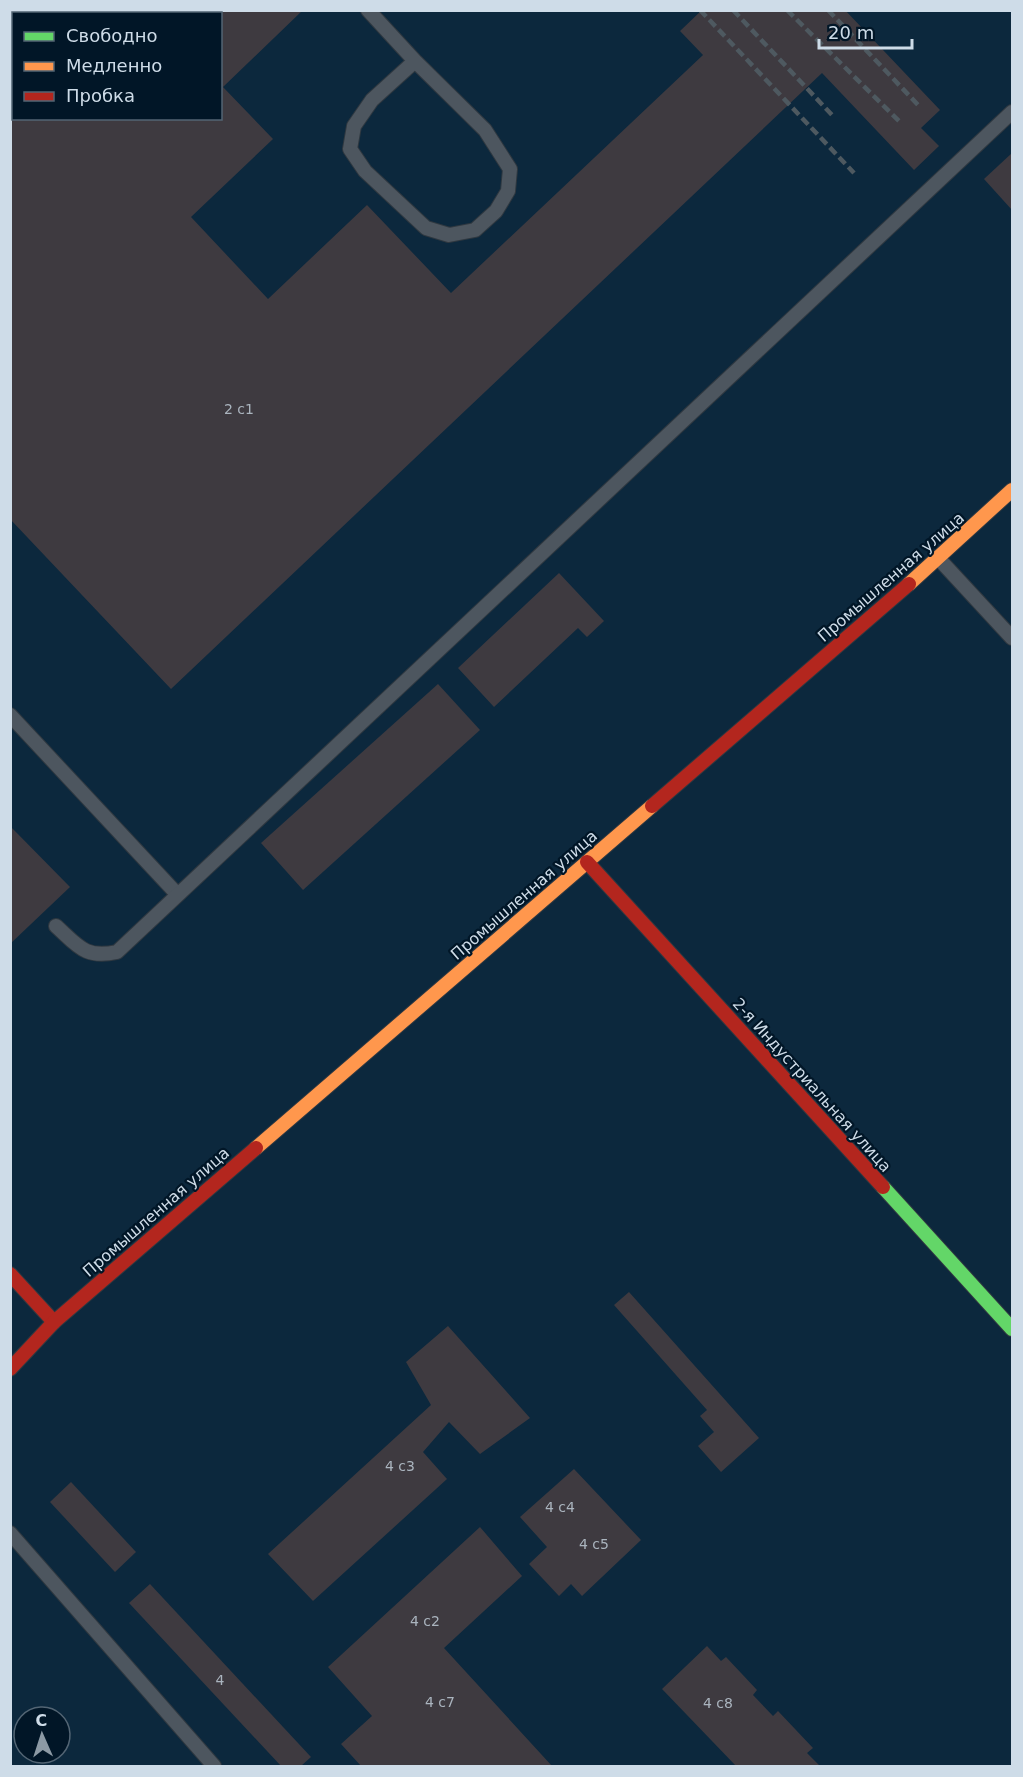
<svg xmlns="http://www.w3.org/2000/svg" width="1023" height="1777" font-family="'DejaVu Sans',sans-serif">
  <rect width="100%" height="100%" fill="#121f28"/>
  <!-- built -->
  <path fill="#0c283d" fill-rule="evenodd" d="M 11,11 L 1012,11 L 1012,1766 L 11,1766 ZM 14,14 L 220,14 L 220,118 L 14,118 ZM 24,1717 L 60,1717 L 60,1753 L 24,1753 Z"/>
  <!-- building -->
  <g fill="#3e3a40">
    <path d="M 10,10 L 150,10 L 153,14 L 14,14 L 14,118 L 220,118 L 220,14 L 164,14 L 167,10 L 303,10 L 223,87 L 273,139 L 191,217 L 268,299 L 367,205 L 451,293 L 703,55 L 680,31 L 702,10 L 845,10 L 940,110 L 921,128 L 939,146 L 914,170 L 822,73 L 171,689 L 10,519 Z"/>
    <path d="M 1012,153 L 1012,210 L 984,179 Z"/>
    <path d="M 559,573 L 604,621 L 587,637 L 578,628 L 494,707 L 458,668 Z"/>
    <path d="M 438,684 L 480,730 L 303,890 L 261,843 Z"/>
    <path d="M 10,826 L 70,887 L 10,944 Z"/>
    <path d="M 629,1292 L 759,1438 L 721,1472 L 698,1446 L 714,1432 L 700,1416 L 707,1410 L 614,1305 Z"/>
    <path d="M 448,1326 L 530,1418 L 480,1454 L 449,1422 L 423,1452 L 447,1479 L 313,1601 L 268,1554 L 431,1405 L 406,1362 Z"/>
    <path d="M 574,1469 L 641,1540 L 582,1596 L 571,1584 L 559,1596 L 529,1564 L 547,1547 L 520,1517 Z"/>
    <path d="M 71,1482 L 136,1552 L 115,1572 L 50,1502 Z"/>
    <path d="M 480,1527 L 522,1576 L 444,1648 L 552,1766 L 361,1766 L 341,1744 L 372,1716 L 328,1667 Z"/>
    <path d="M 150,1584 L 311,1757 L 301,1766 L 281,1766 L 129,1603 Z"/>
    <path d="M 707,1646 L 721,1661 L 726,1657 L 757,1690 L 753,1695 L 773,1716 L 778,1711 L 813,1748 L 807,1753 L 820,1766 L 736,1766 L 662,1689 Z"/>
  </g>
  <g fill="none" stroke-linecap="round" stroke-linejoin="round">
    <defs>
      <g id="lane">
        <path d="M 368,10 L 415,61 L 485,130 L 510,169 L 508,191 L 496,211 L 475,230 L 449,235 L 426,228 L 365,171 L 350,149 L 354,126 L 372,100 L 415,61"/>
        <path d="M 939,559 L 1012,638"/>
        <path d="M 10,715 L 177,894"/>
        <path d="M 56,926 C 78,946 85,959 117,952 L 1012,112"/>
        <path d="M 10,1533 L 214,1766"/>
      </g>
      <path id="fast" d="M 883,1187 L 1012,1329"/>
      <g id="slow">
        <path d="M 909,584 L 1012,490"/>
        <path d="M 256,1148 L 652,806"/>
      </g>
      <g id="jam">
        <path d="M 652,806 L 909,584"/>
        <path d="M 587,862 L 883,1187"/>
        <path d="M 10,1274 L 54,1322"/>
        <path d="M 10,1369 L 54,1322 L 256,1148"/>
      </g>
    </defs>
    <!-- lane casing -->
    <use href="#lane" stroke="#2f3840" stroke-width="16"/>
    <!-- fast casing -->
    <use href="#fast" stroke="#2f3840" stroke-width="16"/>
    <!-- slow casing -->
    <use href="#slow" stroke="#2f3840" stroke-width="16"/>
    <!-- jam casing -->
    <use href="#jam" stroke="#2f3840" stroke-width="16"/>
    <!-- lane -->
    <use href="#lane" stroke="#4d565f" stroke-width="14"/>
    <!-- fast -->
    <use href="#fast" stroke="#63d668" stroke-width="14"/>
    <!-- slow -->
    <use href="#slow" stroke="#ff974d" stroke-width="14"/>
    <!-- jam -->
    <use href="#jam" stroke="#b3261e" stroke-width="14"/>
    <!-- rail -->
    <g stroke="#4e5960" stroke-width="4.5" stroke-dasharray="9 4.5" stroke-linecap="butt">
      <path d="M 700,10 L 854,173"/>
      <path d="M 733,10 L 833,116"/>
      <path d="M 787,10 L 902,124"/>
      <path d="M 828,10 L 920,107"/>
    </g>
  </g>
  <g text-anchor="middle" dominant-baseline="central" stroke-width="4.5" stroke-linejoin="round" paint-order="stroke">
    <!-- number labels -->
    <g font-size="14" fill="#aab4be">
      <text x="239" y="409">2 с1</text>
      <text x="400" y="1466">4 с3</text>
      <text x="560" y="1507">4 с4</text>
      <text x="594" y="1544">4 с5</text>
      <text x="425" y="1621">4 с2</text>
      <text x="220" y="1680">4</text>
      <text x="440" y="1702">4 с7</text>
      <text x="718" y="1703">4 с8</text>
    </g>
    <!-- street labels -->
    <g font-size="16" fill="#cedce8" stroke="#011627">
      <text transform="translate(891 577) rotate(-41)">Промышленная улица</text>
      <text transform="translate(524 895) rotate(-41)">Промышленная улица</text>
      <text transform="translate(812 1085) rotate(48)">2-я Индустриальная улица</text>
      <text transform="translate(156 1212) rotate(-41)">Промышленная улица</text>
    </g>
  </g>
  <!-- border -->
  <rect width="1023" height="1777" fill="none" stroke="#cedce8" stroke-width="24"/>
  <!-- legend -->
  <rect x="12" y="12" width="210" height="108" fill="#011627" stroke="#536574" stroke-width="1.5"/>
  <rect x="24" y="32" width="30" height="9" fill="#63d668" stroke="#536574" stroke-width="1.5"/>
  <text x="66" y="42" font-size="18" fill="#cedce8">Свободно</text>
  <rect x="24" y="62" width="30" height="9" fill="#ff974d" stroke="#536574" stroke-width="1.5"/>
  <text x="66" y="72" font-size="18" fill="#cedce8">Медленно</text>
  <rect x="24" y="92" width="30" height="9" fill="#b3261e" stroke="#536574" stroke-width="1.5"/>
  <text x="66" y="102" font-size="18" fill="#cedce8">Пробка</text>
  <!-- north arrow -->
  <g transform="translate(42 1735) rotate(357)"><circle r="28" fill="#011627" stroke="#536574" stroke-width="1.5"/>
  <path d="M0-4.5L10 22L0 15L-10 22Z" fill="#8c9aa5"/>
  <text y="-9" font-size="16" font-weight="bold" text-anchor="middle" fill="#cedce8">С</text>
  </g>
  <!-- scale -->
  <path d="M819 39v9h93v-9" fill="none" stroke="#cedce8" stroke-width="3"/>
  <text x="828" y="39" font-size="18" fill="#cedce8" stroke="#011627" stroke-width="4.5" paint-order="stroke">20 m</text>
</svg>
